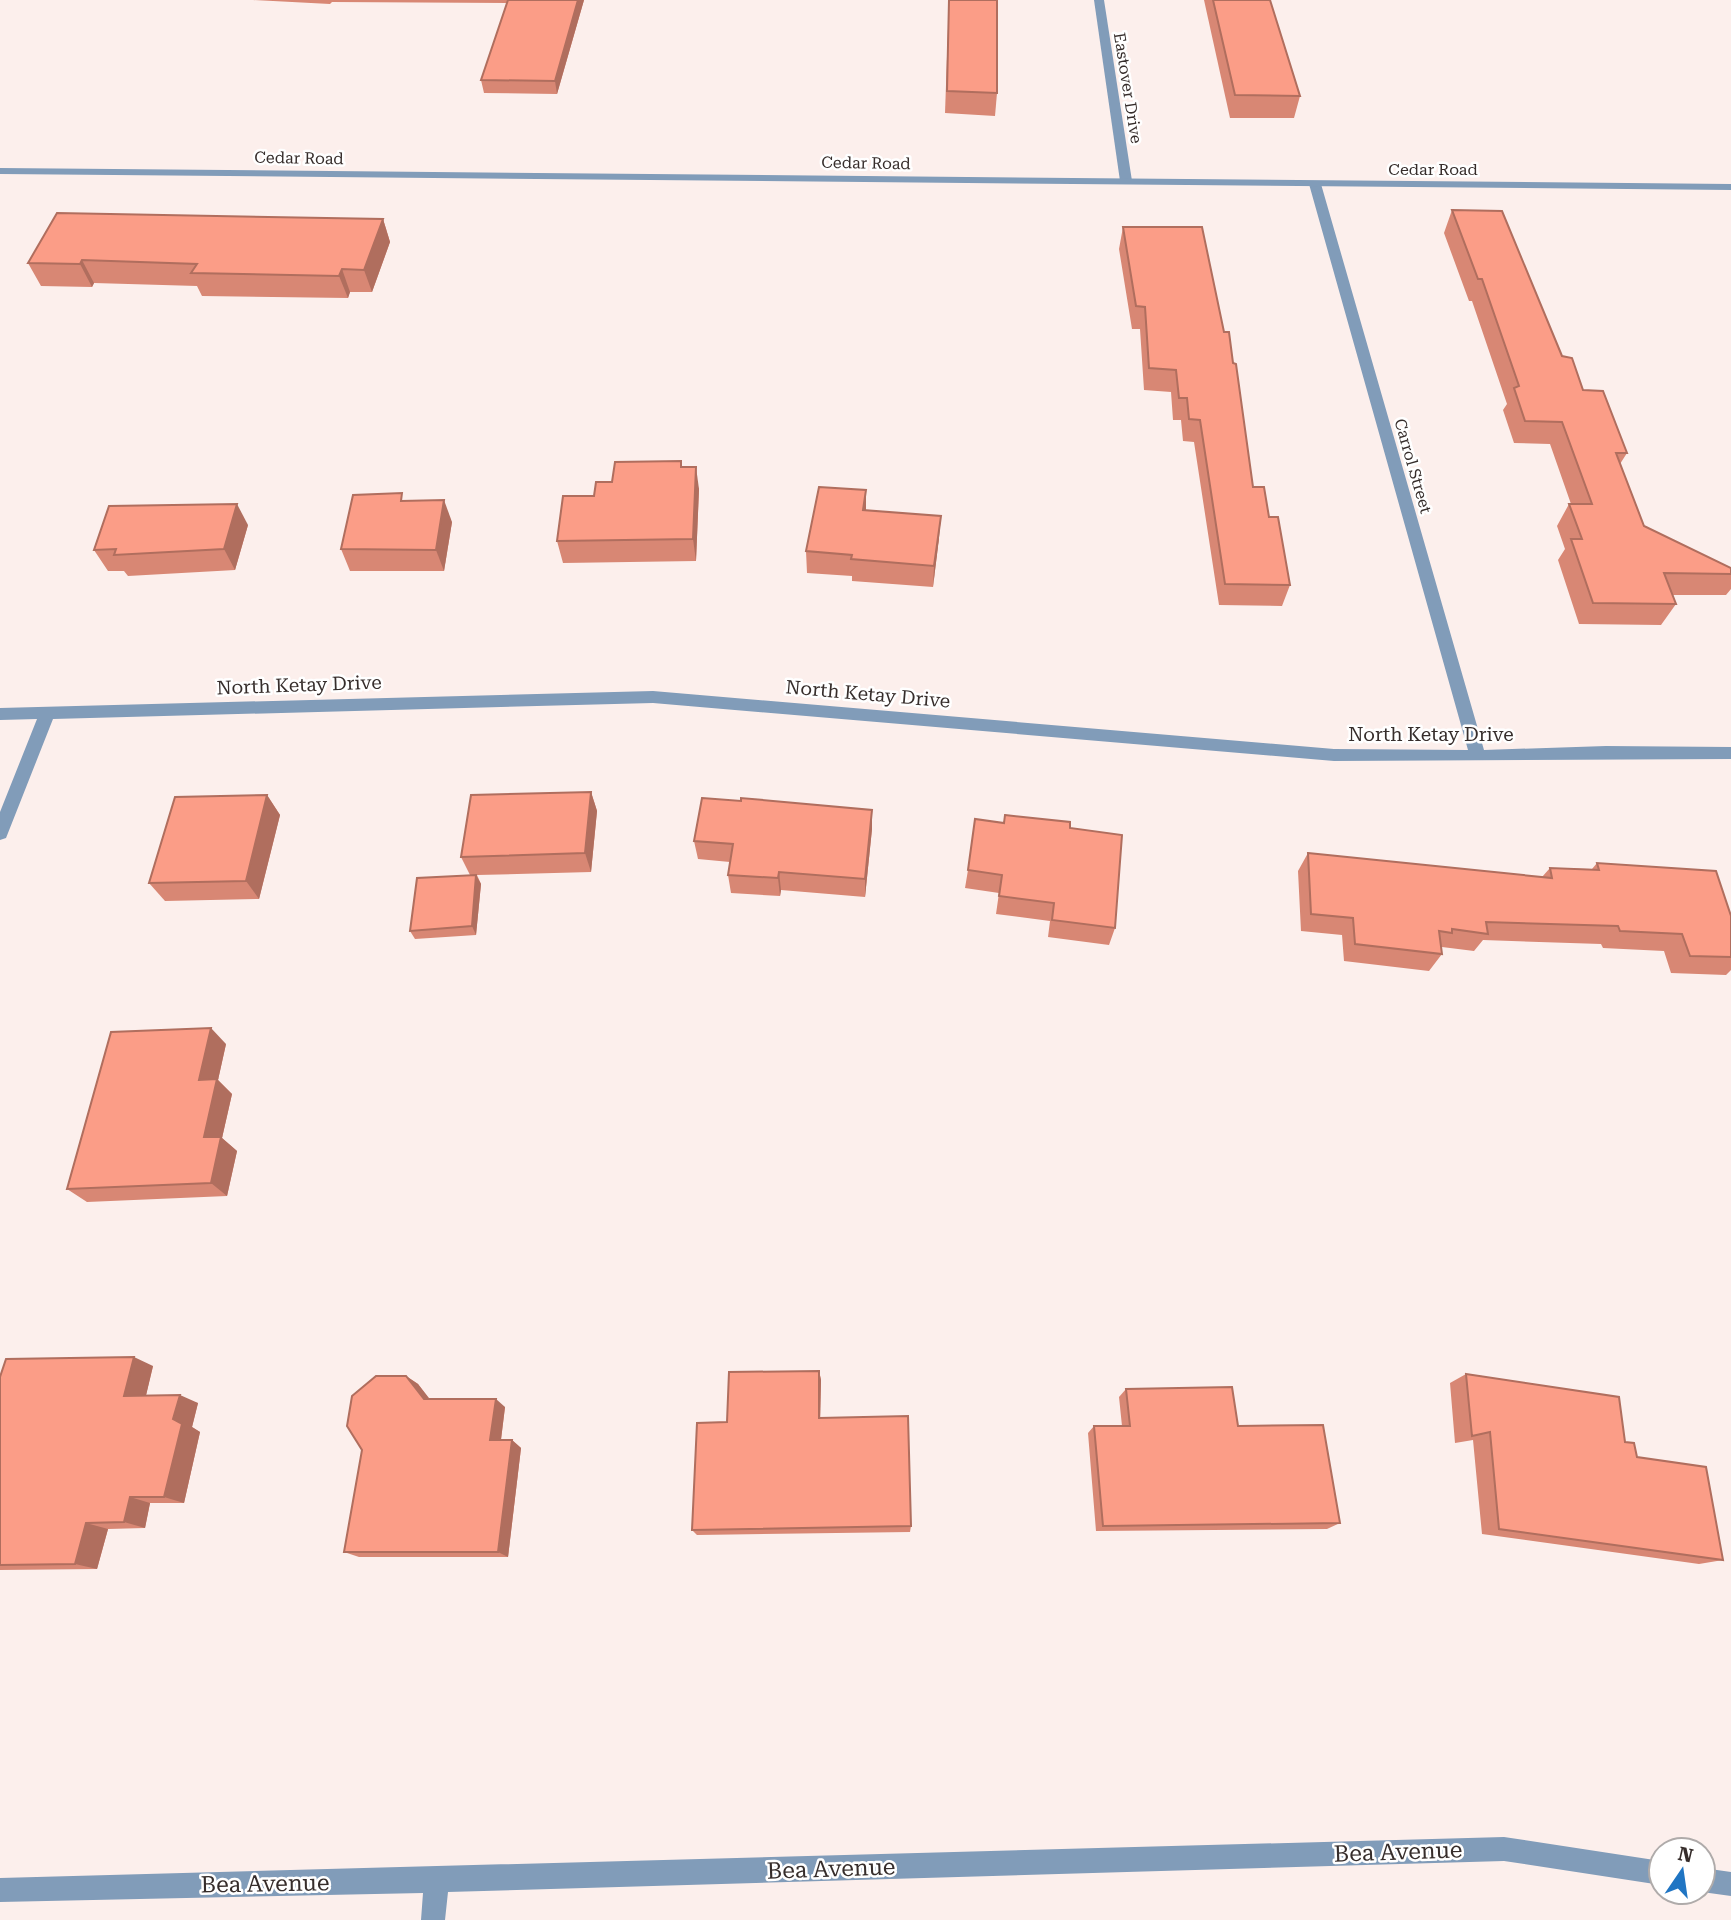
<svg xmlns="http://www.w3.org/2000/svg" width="1731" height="1920" font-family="'Roboto Serif',serif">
  <rect width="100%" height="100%" fill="#fcefec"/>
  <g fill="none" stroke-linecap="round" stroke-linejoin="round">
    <!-- minor -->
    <g fill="#819cb9" fill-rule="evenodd">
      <path d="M 1094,0 L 1104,0 L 1132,181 L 1126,184 L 1120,181 Z"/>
      <path d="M 1315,181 L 1321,184 L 1484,750 L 1606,746 L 1731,747 L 1731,759 L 1334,761 L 653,703 L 53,719 L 8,833 L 6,838 L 0,840 L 0,812 L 37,719 L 0,720 L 0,708 L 653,691 L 1334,749 L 1468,750 L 1309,184 Z"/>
      <path d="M 1504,1837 L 1661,1861 L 1661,1885 L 1504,1861 L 448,1892 L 445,1920 L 421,1920 L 423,1893 L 0,1902 L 0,1878 Z"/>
      <path d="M 1703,1868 L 1731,1872 L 1731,1896 L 1702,1892 Z"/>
    </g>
    <!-- tertiary -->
    <path fill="#819cb9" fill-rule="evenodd" d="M 0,168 L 1731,184 L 1731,190 L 0,174 Z"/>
  </g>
  <!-- wall -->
  <g fill="#d88774">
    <path d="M 253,0 L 584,0 L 557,94 L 484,93 L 481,80 L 507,3 L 332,2 L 330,4 Z"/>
    <path d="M 949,0 L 997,93 L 995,116 L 945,113 Z"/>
    <path d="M 1204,0 L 1270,0 L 1300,96 L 1294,118 L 1230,118 Z"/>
    <path d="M 1452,210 L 1562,356 L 1583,390 L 1627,453 L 1620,464 L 1644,526 L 1731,568 L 1731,589 L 1726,595 L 1673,595 L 1676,604 L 1661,625 L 1579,624 L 1558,560 L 1565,549 L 1557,526 L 1569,504 L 1571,504 L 1550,444 L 1514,443 L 1503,410 L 1507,404 L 1472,301 L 1469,301 L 1444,233 Z"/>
    <path d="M 383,219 L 390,242 L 372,292 L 350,292 L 348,298 L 202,296 L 197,286 L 94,283 L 92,287 L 41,286 L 28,263 Z"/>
    <path d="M 1123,227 L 1224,332 L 1233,363 L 1253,487 L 1269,517 L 1290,585 L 1282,606 L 1219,605 L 1194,442 L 1183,441 L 1181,420 L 1173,420 L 1171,392 L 1144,390 L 1140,329 L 1132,329 L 1119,249 Z"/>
    <path d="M 681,461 L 682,467 L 699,489 L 696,561 L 563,563 L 557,541 L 594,496 L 612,482 Z"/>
    <path d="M 405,501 L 452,522 L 444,571 L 350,571 L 341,549 Z"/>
    <path d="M 866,510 L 939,538 L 933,587 L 852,581 L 852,576 L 807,573 L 806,551 Z"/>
    <path d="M 248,525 L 235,570 L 128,576 L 124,571 L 108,571 L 94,550 Z"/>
    <path d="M 591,792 L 597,811 L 591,872 L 477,875 L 481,884 L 476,935 L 415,939 L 410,931 L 470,875 L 461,857 Z"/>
    <path d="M 267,795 L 280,815 L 259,899 L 165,901 L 149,883 Z"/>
    <path d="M 872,810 L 872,829 L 865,897 L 781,890 L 780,896 L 731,893 L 728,875 L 730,862 L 698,859 L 694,841 Z"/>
    <path d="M 1004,823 L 1070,828 L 1115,928 L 1109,945 L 1048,937 L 1050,921 L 996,914 L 999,893 L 965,888 L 968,870 Z"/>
    <path d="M 1308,853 L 1542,877 L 1550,868 L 1592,869 L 1597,863 L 1731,916 L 1731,970 L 1726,975 L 1671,973 L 1664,951 L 1603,948 L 1601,944 L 1483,940 L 1474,951 L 1442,947 L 1442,954 L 1429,971 L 1344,961 L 1342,935 L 1301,931 L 1298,871 Z"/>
    <path d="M 226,1044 L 218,1080 L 232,1094 L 222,1138 L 237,1151 L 227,1196 L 87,1202 L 67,1189 Z"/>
    <path d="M 153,1366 L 146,1395 L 198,1403 L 192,1427 L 200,1432 L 184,1503 L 150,1503 L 145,1528 L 108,1529 L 97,1569 L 0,1570 L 0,1377 Z"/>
    <path d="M 819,1371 L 821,1380 L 820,1418 L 911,1526 L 910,1532 L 697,1535 L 692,1530 L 727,1422 Z"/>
    <path d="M 1466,1374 L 1625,1442 L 1723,1560 L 1699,1564 L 1482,1534 L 1473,1440 L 1455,1443 L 1450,1383 Z"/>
    <path d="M 406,1376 L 418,1384 L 429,1399 L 505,1407 L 501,1440 L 512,1440 L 521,1448 L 508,1557 L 359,1557 L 344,1552 Z"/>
    <path d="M 1126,1389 L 1238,1426 L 1340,1523 L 1327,1529 L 1096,1531 L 1088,1433 L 1094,1426 L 1122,1426 L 1119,1397 Z"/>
  </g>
  <!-- shaded-wall -->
  <g fill="#b06e5e">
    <path d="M 578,0 L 584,0 L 557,94 L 555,81 Z"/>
    <path d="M 383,219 L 390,242 L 372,292 L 364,270 Z"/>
    <path d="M 82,260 L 94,283 L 92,287 L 80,264 Z"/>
    <path d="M 342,269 L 350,292 L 348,298 L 339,276 Z"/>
    <path d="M 696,467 L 699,489 L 696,561 L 693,539 Z"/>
    <path d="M 866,490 L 866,512 L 863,510 Z"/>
    <path d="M 444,500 L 452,522 L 444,571 L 436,550 Z"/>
    <path d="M 237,504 L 248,525 L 235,570 L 224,549 Z"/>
    <path d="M 941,516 L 939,538 L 933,587 L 934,566 Z"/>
    <path d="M 591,792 L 597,811 L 591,872 L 585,853 Z"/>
    <path d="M 267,795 L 280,815 L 259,899 L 246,881 Z"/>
    <path d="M 872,810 L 872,829 L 865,897 L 865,879 Z"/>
    <path d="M 779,872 L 781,890 L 780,896 L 778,878 Z"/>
    <path d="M 476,875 L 481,884 L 476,935 L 472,926 Z"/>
    <path d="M 211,1028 L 226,1044 L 218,1080 L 232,1094 L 222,1138 L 237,1151 L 227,1196 L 211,1183 L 204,1137 L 199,1080 Z"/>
    <path d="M 134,1357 L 153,1366 L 144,1404 L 124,1396 Z"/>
    <path d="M 819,1371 L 821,1380 L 820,1426 L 819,1418 Z"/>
    <path d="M 406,1376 L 418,1384 L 436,1407 L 424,1399 Z"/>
    <path d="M 180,1395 L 198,1403 L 192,1427 L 200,1432 L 184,1503 L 164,1497 L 173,1419 Z"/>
    <path d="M 496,1399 L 505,1407 L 500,1447 L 490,1440 Z"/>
    <path d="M 512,1440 L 521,1448 L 508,1557 L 498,1552 Z"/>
    <path d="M 130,1497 L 150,1503 L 145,1528 L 124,1522 Z"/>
    <path d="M 86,1523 L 108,1529 L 97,1569 L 75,1564 Z"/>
  </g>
  <!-- building -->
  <g fill="#fb9d87" stroke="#b06e5e" stroke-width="2">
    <path d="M 508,0 L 578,0 L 555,81 L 481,80 Z"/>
    <path d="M 949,0 L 997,0 L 997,93 L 947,91 Z"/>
    <path d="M 1213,0 L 1270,0 L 1300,96 L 1235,95 Z"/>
    <path d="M 1452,210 L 1502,211 L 1562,356 L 1572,358 L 1583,390 L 1603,391 L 1627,453 L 1616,453 L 1644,526 L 1731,568 L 1731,574 L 1664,573 L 1676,604 L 1593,603 L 1571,539 L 1582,539 L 1569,504 L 1592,504 L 1562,422 L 1525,421 L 1514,388 L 1519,386 L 1482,279 L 1478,279 Z"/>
    <path d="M 57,213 L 383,219 L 364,270 L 342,269 L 339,276 L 191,273 L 197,264 L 82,260 L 80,264 L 28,263 Z"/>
    <path d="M 1123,227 L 1202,227 L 1224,332 L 1229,332 L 1233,363 L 1236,364 L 1253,487 L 1264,487 L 1269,517 L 1278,517 L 1290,585 L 1225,584 L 1200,420 L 1189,419 L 1187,398 L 1179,398 L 1176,370 L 1149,368 L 1145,307 L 1136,306 Z"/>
    <path d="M 681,461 L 681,467 L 696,467 L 693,539 L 557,541 L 563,496 L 594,496 L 596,482 L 612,482 L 615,462 Z"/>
    <path d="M 819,487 L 866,490 L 863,510 L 941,516 L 934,566 L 851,559 L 852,555 L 806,551 Z"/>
    <path d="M 402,493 L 401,501 L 444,500 L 436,550 L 341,549 L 353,495 Z"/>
    <path d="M 237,504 L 224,549 L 114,555 L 116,549 L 94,550 L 109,506 Z"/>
    <path d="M 591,792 L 585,853 L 461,857 L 471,795 Z"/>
    <path d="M 267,795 L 246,881 L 149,883 L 175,797 Z"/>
    <path d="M 702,798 L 741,801 L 741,798 L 872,810 L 865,879 L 779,872 L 778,878 L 728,875 L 733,844 L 694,841 Z"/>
    <path d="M 1005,815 L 1070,822 L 1070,828 L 1122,835 L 1115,928 L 1052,920 L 1054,903 L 999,896 L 1002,875 L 968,870 L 975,819 L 1004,823 Z"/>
    <path d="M 1308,853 L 1552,878 L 1550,868 L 1599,870 L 1597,863 L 1716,871 L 1731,916 L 1731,957 L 1690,956 L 1682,934 L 1620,931 L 1618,926 L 1486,922 L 1488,934 L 1452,929 L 1452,933 L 1439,931 L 1442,954 L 1355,944 L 1353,918 L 1311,914 Z"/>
    <path d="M 476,875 L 472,926 L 410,931 L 417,878 Z"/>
    <path d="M 211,1028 L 199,1080 L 217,1079 L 204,1137 L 221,1137 L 211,1183 L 67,1189 L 111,1032 Z"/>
    <path d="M 134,1357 L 124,1396 L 180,1395 L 173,1419 L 182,1424 L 164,1497 L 130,1497 L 124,1522 L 86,1523 L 75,1564 L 0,1565 L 0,1377 L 6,1359 Z"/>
    <path d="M 819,1371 L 819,1418 L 908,1416 L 911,1526 L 692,1530 L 697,1423 L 727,1422 L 729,1372 Z"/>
    <path d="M 1466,1374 L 1619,1397 L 1625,1442 L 1634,1443 L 1637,1457 L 1706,1467 L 1723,1560 L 1499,1529 L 1490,1432 L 1472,1436 Z"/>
    <path d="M 376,1376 L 406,1376 L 424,1399 L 496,1399 L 490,1440 L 512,1440 L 498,1552 L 344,1552 L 362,1450 L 347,1426 L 352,1396 Z"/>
    <path d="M 1232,1387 L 1238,1426 L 1323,1425 L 1340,1523 L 1103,1526 L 1094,1426 L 1130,1426 L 1126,1389 Z"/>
  </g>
  <g text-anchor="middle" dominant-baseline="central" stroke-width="5" stroke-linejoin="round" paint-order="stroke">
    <!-- far-street labels -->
    <g font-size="16" fill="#362d2b" stroke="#fff">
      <text transform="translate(1128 88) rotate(81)">Eastover Drive</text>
      <text transform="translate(299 158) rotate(1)">Cedar Road</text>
      <text transform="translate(866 163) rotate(1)">Cedar Road</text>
      <text x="1433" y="169">Cedar Road</text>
      <text transform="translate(1413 466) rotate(74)">Carrol Street</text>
    </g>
    <!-- street labels -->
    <g font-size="19" fill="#362d2b" stroke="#fff">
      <text transform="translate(299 685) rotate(-2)">North Ketay Drive</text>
      <text transform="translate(868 694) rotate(5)">North Ketay Drive</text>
      <text x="1431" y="734">North Ketay Drive</text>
    </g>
    <!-- near-street labels -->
    <g font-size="23" fill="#362d2b" stroke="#fff">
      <text transform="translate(1398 1852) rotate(-2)">Bea Avenue</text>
      <text transform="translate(831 1869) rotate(-2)">Bea Avenue</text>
      <text transform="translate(265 1884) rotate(-1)">Bea Avenue</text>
    </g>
  </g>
  <!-- north arrow -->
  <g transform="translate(1682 1871) rotate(13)"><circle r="33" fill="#ffffff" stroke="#afabaa" stroke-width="2"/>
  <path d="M0-5L12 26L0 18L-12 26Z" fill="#2075c3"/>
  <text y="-10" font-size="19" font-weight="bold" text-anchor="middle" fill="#362d2b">N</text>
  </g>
</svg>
